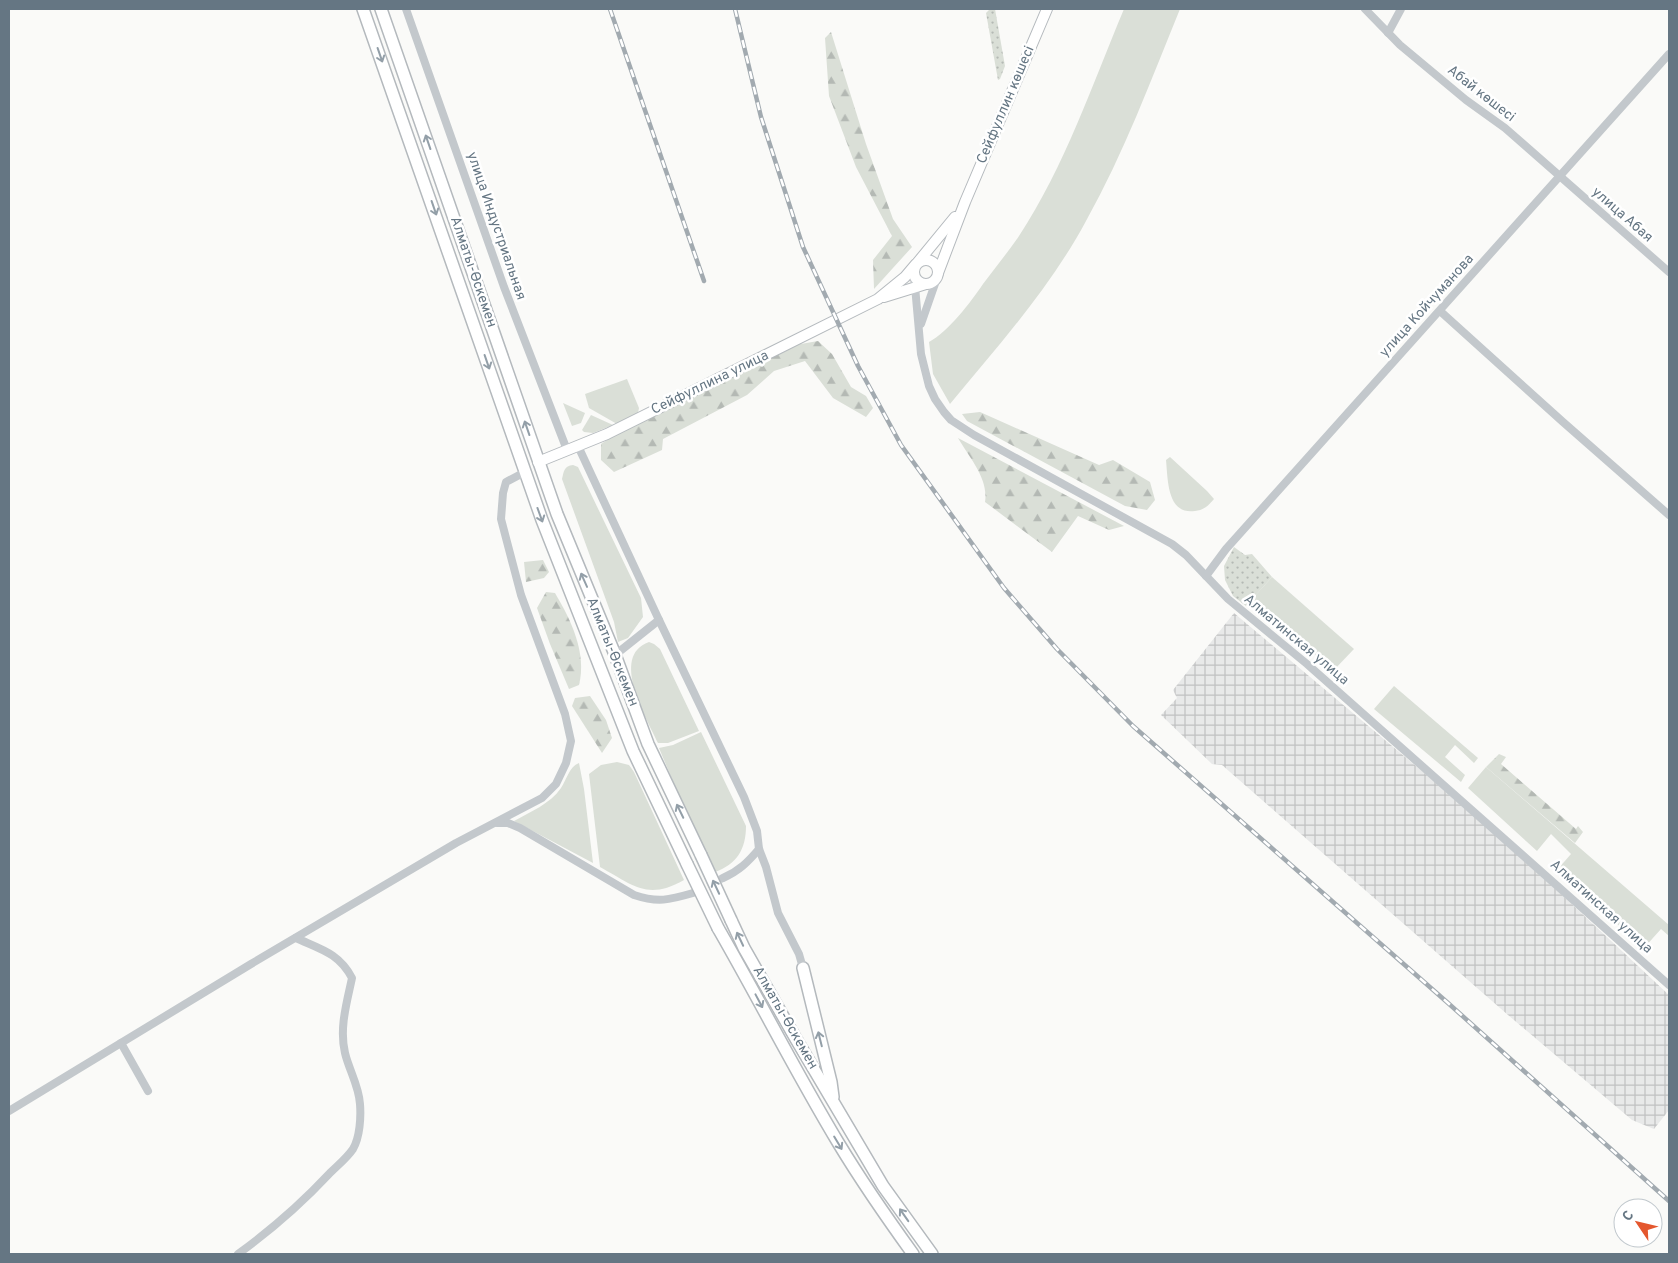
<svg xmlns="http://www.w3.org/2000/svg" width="1678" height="1263" font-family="Overpass,sans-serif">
  <defs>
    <pattern id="industrial-grid" width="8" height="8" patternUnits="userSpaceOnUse" patternTransform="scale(1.25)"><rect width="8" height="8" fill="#e8e9e9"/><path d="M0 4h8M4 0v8" fill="none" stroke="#c0c1c2"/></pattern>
    <pattern id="forest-firs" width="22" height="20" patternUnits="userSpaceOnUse" patternTransform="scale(1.25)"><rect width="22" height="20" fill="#dadfd7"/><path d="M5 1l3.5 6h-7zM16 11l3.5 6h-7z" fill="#b4b9b4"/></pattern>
    <pattern id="park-dots" width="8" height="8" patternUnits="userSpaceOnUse" patternTransform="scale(1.25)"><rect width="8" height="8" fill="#dadfd7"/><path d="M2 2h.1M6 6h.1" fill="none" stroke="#b4b9b4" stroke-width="1.8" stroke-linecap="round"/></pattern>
  </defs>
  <rect width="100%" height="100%" fill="#fafaf8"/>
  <!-- industrial -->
  <path fill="url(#industrial-grid)" d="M 1234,613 L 1442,788 L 1455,795 L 1669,995 L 1669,1110 L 1654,1129 L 1632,1120 L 1508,1015 L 1222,765 L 1212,764 L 1161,715 L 1177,698 L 1173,690 Z"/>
  <!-- green -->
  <g fill="#dadfd7">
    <path d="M 1124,9 L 1180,9 C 1151,80 1124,153 1086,221 C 1050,288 998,346 950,404 L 933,374 L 929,342 C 949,331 970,303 983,284 C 995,268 1008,252 1019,236 C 1065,166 1092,85 1124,9 Z"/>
    <path d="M 627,379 L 639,408 L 638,413 L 617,424 L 589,408 L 585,394 Z"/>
    <path d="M 563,403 L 585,413 L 581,423 L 572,426 Z"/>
    <path d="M 591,415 L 613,425 L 593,433 L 584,432 L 582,430 Z"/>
    <path d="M 1170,457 L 1207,491 L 1214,499 C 1208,506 1204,510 1195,511 C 1167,515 1168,480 1166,460 Z"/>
    <path d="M 573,465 L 578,467 L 641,598 L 643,617 L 628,638 L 618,642 L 614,622 L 562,479 C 564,471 564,466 573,465 Z"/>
    <path d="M 1272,577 L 1354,649 L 1333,671 L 1252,599 Z"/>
    <path d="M 649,642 L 654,644 L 660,649 L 699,731 L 668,743 L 658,743 C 647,719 609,656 649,642 Z"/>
    <path d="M 1394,686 L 1478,758 L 1474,763 L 1455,745 L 1445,757 L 1465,775 L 1461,782 L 1374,709 Z"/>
    <path d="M 701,732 L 746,826 C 746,849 737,864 715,872 L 687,815 L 659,748 L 673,745 Z"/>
    <path d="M 617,762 L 629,765 L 634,772 L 684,880 C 647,901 633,885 600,867 L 589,774 L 601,765 Z"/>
    <path d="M 579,763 L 584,789 L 593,863 L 514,821 C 530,812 550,804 561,788 C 567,779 569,767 579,763 Z"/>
    <path d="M 1486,767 L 1669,925 L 1669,936 L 1661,929 L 1644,948 L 1557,870 L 1571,854 L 1551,834 L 1537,851 L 1468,788 Z"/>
  </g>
  <!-- forest -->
  <g fill="url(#forest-firs)">
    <path d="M 831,32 L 866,144 L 893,219 L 912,247 L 874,289 L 873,260 L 892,236 L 856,167 L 829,96 L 825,38 Z"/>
    <path d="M 818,341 L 832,354 L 851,387 L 866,396 L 873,408 L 866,417 L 833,398 L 805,361 L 774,371 L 747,395 L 663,439 L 662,450 L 614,472 L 601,460 L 601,444 L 613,436 L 795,345 Z"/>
    <path d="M 980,412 L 1099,465 L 1113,460 L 1150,482 L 1155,500 L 1147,510 L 1125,506 L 967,421 L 962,414 Z"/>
    <path d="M 958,438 L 1124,526 L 1109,530 L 1078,516 L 1052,552 L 985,502 C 989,479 969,457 958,438 Z"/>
    <path d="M 543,560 L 549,572 L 544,578 L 526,582 L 524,562 Z"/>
    <path d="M 546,592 L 555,593 C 571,620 587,653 579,685 L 569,689 L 550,644 L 537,608 Z"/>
    <path d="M 590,696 L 606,720 L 612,738 L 602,753 L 572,706 L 575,698 Z"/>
    <path d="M 1499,754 L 1506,757 L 1501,764 L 1576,829 L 1578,826 L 1583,832 L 1575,843 L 1486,767 Z"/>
  </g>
  <!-- park -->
  <g fill="url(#park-dots)">
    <path d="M 990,9 L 995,9 L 1005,66 L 1000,79 L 998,80 L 986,13 Z"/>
    <path d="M 1234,547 L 1245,555 L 1252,554 L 1272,577 L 1246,606 L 1233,596 L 1225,580 L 1224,566 Z"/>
  </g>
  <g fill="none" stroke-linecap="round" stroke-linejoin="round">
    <!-- minor-tunnel -->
    <path stroke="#d5d9db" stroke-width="8" stroke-dasharray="8 4" stroke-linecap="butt" d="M 697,891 L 723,878"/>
    <defs>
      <g id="major">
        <circle cx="926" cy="272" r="12"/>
        <path d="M 918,262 L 955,217"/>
        <path d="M 938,273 L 965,202 L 1047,9"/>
        <path d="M 884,297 L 926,284"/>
        <path d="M 538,462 L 607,434 L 878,299 L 905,277 L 916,264"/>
      </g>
      <g id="highway">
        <path d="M 363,9 L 542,520 L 633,751 L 687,864"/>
        <path d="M 381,9 L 557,514 L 614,652 L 648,744 L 701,855"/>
        <path d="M 731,920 L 744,948 L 796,1039 L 883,1186 L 932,1254"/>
        <path d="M 718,928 C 759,999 796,1073 839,1144 C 862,1182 887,1218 913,1254"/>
        <path d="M 803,968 L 831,1082 L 833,1097"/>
      </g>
    </defs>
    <!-- major casing -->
    <use href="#major" stroke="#b5babe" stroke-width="12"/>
    <!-- highway casing -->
    <use href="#highway" stroke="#b4b9bd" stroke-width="14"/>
    <!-- minor -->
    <g stroke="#c3c8cc" stroke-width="8">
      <path d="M 406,9 L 504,287 L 567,450"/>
      <path d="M 1365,9 L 1400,45 L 1466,100 L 1505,128 L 1669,272"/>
      <path d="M 1388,33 L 1401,9"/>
      <path d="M 914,275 L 921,354 L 929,386 L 935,399 L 944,412 L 951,420 L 974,435 L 1172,544 L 1186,555 L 1228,599 L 1307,664 L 1669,985"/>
      <path d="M 1440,311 L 1563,422 L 1669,515"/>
      <path d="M 921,324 L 937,278"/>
      <path d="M 578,446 L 659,620 L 744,797 L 757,831 L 759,849 L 766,867 L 778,913 L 799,954 L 803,968"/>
      <path d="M 1206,576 L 1226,549 L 1669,54"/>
      <path d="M 615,655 L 659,620"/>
      <path d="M 497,823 L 508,823 L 520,828 L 634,895 C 658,903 669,900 693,893"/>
      <path d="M 723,878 C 739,871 748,862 759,849"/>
      <path d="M 121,1043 L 148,1091"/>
      <path d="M 9,1111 L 251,964 L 456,843 L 542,798 L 556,784 L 566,763 L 571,741 L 565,714 L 521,595 L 501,519 L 503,493 L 506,482 L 525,472"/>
      <path d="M 238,1254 C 271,1230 301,1204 329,1174 C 337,1166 347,1158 353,1149 C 360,1137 361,1117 360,1104 C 359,1086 349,1070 345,1053 C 339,1028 347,1002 352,978 C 339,953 320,949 296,938"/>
    </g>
    <!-- major -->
    <use href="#major" stroke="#fff" stroke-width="10"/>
    <!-- highway -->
    <use href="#highway" stroke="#fff" stroke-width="11"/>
    <defs>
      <g id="rail">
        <path d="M 610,9 L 704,281"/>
        <path d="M 735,9 L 761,117 L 803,247 L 858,366 L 901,445 L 1004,588 L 1057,649 L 1133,726 L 1448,1003 L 1669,1201"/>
      </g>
    </defs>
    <!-- rail casing -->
    <use href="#rail" stroke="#a2aab0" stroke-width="4.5"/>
    <!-- rail -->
    <use href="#rail" stroke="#fff" stroke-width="2.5" stroke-dasharray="8" stroke-linecap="butt"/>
    <defs>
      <g id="highway-bridge">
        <path d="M 701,855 L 731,920"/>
        <path d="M 687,864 L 718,928"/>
      </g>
    </defs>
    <!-- highway-bridge casing -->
    <use href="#highway-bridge" stroke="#b4b9bd" stroke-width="14" stroke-linecap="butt"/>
    <!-- highway-bridge -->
    <use href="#highway-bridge" stroke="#fff" stroke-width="11"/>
  </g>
  <!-- one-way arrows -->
  <defs><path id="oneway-shaft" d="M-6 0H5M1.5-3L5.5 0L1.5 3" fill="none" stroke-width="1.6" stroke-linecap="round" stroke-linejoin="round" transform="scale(1.25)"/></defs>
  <g stroke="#939fa8">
    <use href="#oneway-shaft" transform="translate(380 55) rotate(71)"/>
    <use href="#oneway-shaft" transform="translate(428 142) rotate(-109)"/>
    <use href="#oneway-shaft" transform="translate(434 208) rotate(71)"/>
    <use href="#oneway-shaft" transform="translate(487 362) rotate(71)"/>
    <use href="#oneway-shaft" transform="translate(527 428) rotate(-109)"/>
    <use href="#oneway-shaft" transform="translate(540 515) rotate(70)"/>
    <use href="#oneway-shaft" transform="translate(584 580) rotate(-114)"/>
    <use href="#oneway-shaft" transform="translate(680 811) rotate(-116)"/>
    <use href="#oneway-shaft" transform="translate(716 887) rotate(-115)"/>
    <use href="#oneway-shaft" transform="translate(740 939) rotate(-115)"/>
    <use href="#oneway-shaft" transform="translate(759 1001) rotate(62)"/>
    <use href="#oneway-shaft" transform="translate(820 1039) rotate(-104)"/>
    <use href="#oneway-shaft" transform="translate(838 1143) rotate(59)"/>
    <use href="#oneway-shaft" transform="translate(904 1215) rotate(-125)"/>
  </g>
  <g text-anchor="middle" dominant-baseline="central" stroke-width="5" stroke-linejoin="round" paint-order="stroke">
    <!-- street labels -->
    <g font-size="14" fill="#657683" stroke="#fff">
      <text transform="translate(1481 94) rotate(38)">Абай көшесі</text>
      <text transform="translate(1006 105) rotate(-67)">Сейфуллин көшесі</text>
      <text transform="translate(1622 215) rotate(41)">улица Абая</text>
      <text transform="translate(496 226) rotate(71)">улица Индустриальная</text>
      <text transform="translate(473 272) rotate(71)">Алматы-Өскемен</text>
      <text transform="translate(1427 306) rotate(-48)">улица Койчуманова</text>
      <text transform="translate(710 383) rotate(-26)">Сейфуллина улица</text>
      <text transform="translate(1296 640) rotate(40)">Алматинская улица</text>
      <text transform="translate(612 652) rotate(68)">Алматы-Өскемен</text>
      <text transform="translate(1601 907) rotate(42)">Алматинская улица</text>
      <text transform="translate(785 1018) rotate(60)">Алматы-Өскемен</text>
    </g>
  </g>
  <!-- border -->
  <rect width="1678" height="1263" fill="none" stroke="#657683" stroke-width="20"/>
  <!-- north arrow -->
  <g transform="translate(1638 1223) rotate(305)"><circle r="24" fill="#ffffff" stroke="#c1c8cd"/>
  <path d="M0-4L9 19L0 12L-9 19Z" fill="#e4572e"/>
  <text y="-8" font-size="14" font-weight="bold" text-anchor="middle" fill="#657683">С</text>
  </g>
</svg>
